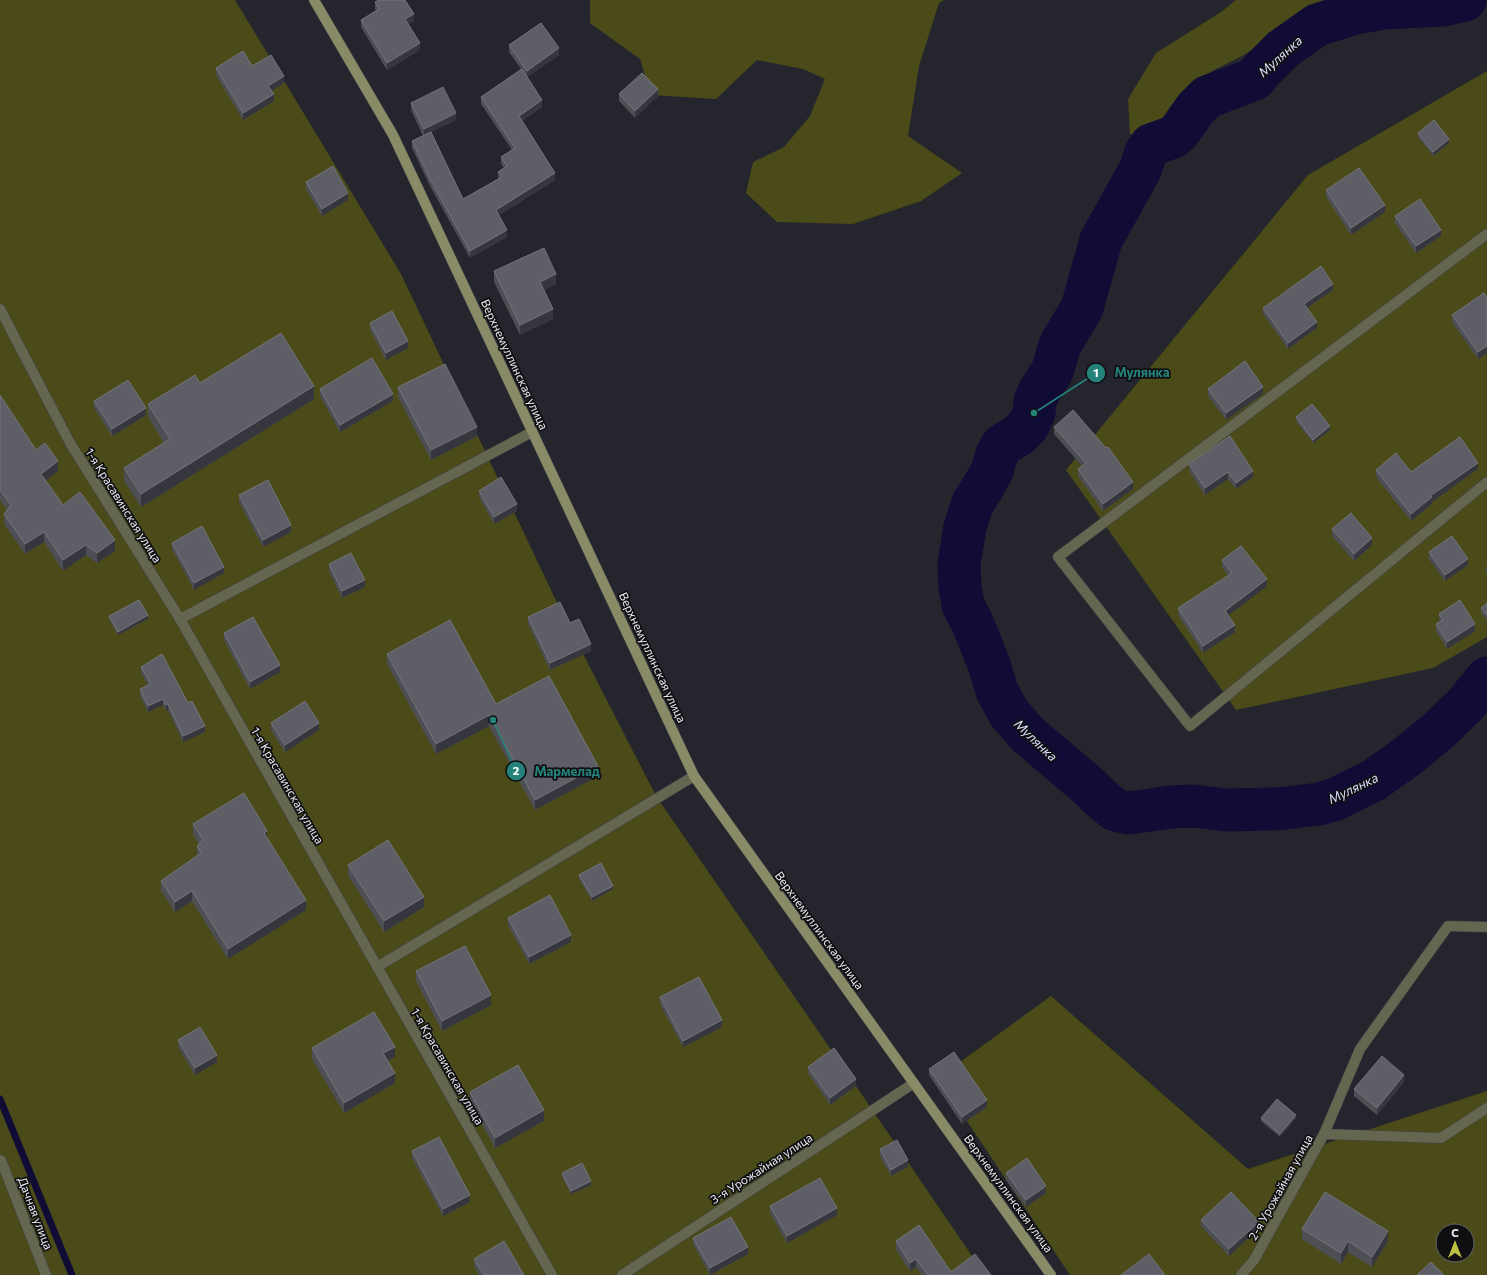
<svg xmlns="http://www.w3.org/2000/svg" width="1487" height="1275" font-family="Commissioner,sans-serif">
  <rect width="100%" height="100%" fill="#25262d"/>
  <!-- green -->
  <g fill="#4a4b19" fill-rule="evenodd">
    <path d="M 0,0 L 235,0 L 401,274 L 560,609 L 656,796 L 856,1086 L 985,1275 L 0,1275 Z"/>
    <path d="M 590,0 L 944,0 L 939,3 L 919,66 L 908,136 L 962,173 L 921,201 L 853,224 L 777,222 L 746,193 L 753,162 L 784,147 L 810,116 L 825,79 L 803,69 L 757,60 L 716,99 L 651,95 L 640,59 L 590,23 Z"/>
    <path d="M 1236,0 L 1358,0 L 1340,2 L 1311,14 L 1286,33 L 1265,41 L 1242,56 L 1210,72 L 1185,105 L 1180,116 L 1172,127 L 1158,136 L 1143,139 L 1130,134 L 1128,99 L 1156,53 L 1221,12 Z"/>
    <path d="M 1487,71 L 1487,637 L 1433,668 L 1236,710 L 1066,470 L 1308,175 Z"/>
    <path d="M 1051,996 L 1248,1169 L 1487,1091 L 1487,1275 L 1070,1275 L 938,1078 ZM 1443,1231 L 1467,1231 L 1467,1255 L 1443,1255 Z"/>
  </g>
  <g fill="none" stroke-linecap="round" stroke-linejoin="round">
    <!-- stream -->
    <path stroke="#110c35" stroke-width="7" d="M 0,1099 L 72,1275"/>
    <!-- river -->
    <path stroke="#110c35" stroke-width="43" d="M 1465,0 L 1443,5 L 1385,8 L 1355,13 L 1317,25 L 1283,49 L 1259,73 L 1255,79 L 1207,97 L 1196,108 L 1179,132 L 1173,137 L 1151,145 L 1146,152 L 1140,170 L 1101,240 L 1082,308 L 1060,345 L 1052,372 L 1040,390 L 1035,401 L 1034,413 L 1028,426 L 1019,435 L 1002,445 L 997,454 L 992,471 L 983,487 L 973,503 L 965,527 L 959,564 L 960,587 L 963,605 L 972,622 L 989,664 L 997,691 L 1009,713 L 1027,734 L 1086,784 L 1103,800 L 1115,810 L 1129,813 L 1171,807 L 1194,806 L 1226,810 L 1276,809 L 1319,804 L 1336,799 L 1374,780 L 1405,758 L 1437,732 L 1465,705 L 1487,678"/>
    <defs>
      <g id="lane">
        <path d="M 1487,234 L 1058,557 L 1190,726 L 1487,482"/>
        <path d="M 180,619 L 532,432"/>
        <path d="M 377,967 L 694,776"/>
        <path d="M 1324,1134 L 1360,1049 L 1448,926 L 1487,927"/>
        <path d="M 1254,1260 L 1324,1134 L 1441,1138 L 1487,1108"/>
      </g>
      <g id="street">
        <path d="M 0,309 L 70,443 L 180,619 L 552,1275"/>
        <path d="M 1,1160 L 46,1275"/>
        <path d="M 622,1275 L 914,1083"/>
        <path d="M 1241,1275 L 1254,1260"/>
      </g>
      <path id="secondary" d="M 314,0 L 393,135 L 694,776 L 1051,1275"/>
    </defs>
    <!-- lane casing -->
    <use href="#lane" stroke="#404148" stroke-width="11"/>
    <!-- street casing -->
    <use href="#street" stroke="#404148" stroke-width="11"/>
    <!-- secondary casing -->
    <use href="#secondary" stroke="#404148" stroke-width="11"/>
    <!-- lane -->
    <use href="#lane" stroke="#656650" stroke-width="10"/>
    <!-- street -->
    <use href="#street" stroke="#656650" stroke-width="10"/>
    <!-- secondary -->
    <use href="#secondary" stroke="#898a66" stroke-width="10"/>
  </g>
  <!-- wall -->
  <g fill="#4e4e55">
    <path d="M 375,2 L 414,21 L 408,24 L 420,50 L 387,70 L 361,27 L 361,20 L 376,11 L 375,9 Z"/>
    <path d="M 509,45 L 559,55 L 527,77 L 542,107 L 522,121 L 555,180 L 499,215 L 507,237 L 470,258 L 430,186 L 412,148 L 412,141 L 423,136 L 411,110 L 411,103 L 456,120 L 431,132 L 463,199 L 498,179 L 498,172 L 504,168 L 501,164 L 501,157 L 512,150 L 481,104 L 481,97 L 521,69 L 509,52 Z"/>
    <path d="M 252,66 L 284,83 L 271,91 L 274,101 L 243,120 L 216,75 L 216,68 Z"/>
    <path d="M 619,94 L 658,96 L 635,118 L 619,101 Z"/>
    <path d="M 1418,133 L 1449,143 L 1433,156 L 1418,137 Z"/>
    <path d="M 306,182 L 348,200 L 322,216 L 306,189 Z"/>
    <path d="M 1326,190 L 1385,212 L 1351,235 L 1326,197 Z"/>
    <path d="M 1395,216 L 1441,236 L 1416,253 L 1395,223 Z"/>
    <path d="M 494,271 L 556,284 L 544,290 L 553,319 L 520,335 L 494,282 Z"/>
    <path d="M 1333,290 L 1307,308 L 1317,328 L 1288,349 L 1263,314 L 1263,308 Z"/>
    <path d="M 1484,293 L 1478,359 L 1452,322 L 1452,315 Z"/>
    <path d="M 370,323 L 408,348 L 386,360 L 370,330 Z"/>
    <path d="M 200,383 L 314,399 L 141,507 L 124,481 L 124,468 L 164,443 L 148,417 L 148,404 Z"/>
    <path d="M 398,387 L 477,436 L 431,460 L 398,397 Z"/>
    <path d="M 320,389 L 393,401 L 340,432 L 320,396 Z"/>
    <path d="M 1208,389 L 1263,394 L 1226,420 L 1208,396 Z"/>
    <path d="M 0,395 L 36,450 L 58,471 L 45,480 L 63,505 L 115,551 L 97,563 L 86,555 L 63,571 L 44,542 L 25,554 L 4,524 L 4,514 L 7,510 L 0,500 Z"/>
    <path d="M 94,401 L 146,415 L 112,436 L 94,408 Z"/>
    <path d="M 1296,417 L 1330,430 L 1313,443 L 1296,421 Z"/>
    <path d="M 1054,427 L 1133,489 L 1103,511 L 1078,476 L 1078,469 L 1082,466 L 1054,434 Z"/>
    <path d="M 1189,464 L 1253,477 L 1236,489 L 1228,479 L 1205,495 L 1189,471 Z"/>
    <path d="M 1478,469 L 1432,502 L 1432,504 L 1411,521 L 1376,477 L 1376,470 L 1411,472 Z"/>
    <path d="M 479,491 L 517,511 L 494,524 L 479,497 Z"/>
    <path d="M 239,495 L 291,532 L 263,547 L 239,502 Z"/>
    <path d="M 1332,529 L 1372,545 L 1354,561 L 1332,536 Z"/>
    <path d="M 172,543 L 224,573 L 194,590 L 172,549 Z"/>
    <path d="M 1429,552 L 1468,565 L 1445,581 L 1429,559 Z"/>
    <path d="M 1222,560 L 1267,586 L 1228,615 L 1235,632 L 1203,653 L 1178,615 L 1178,608 L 1228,576 L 1222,567 Z"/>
    <path d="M 329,564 L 365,587 L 342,598 L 329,571 Z"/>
    <path d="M 1487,567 L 1487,574 L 1486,573 L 1486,568 Z"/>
    <path d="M 1487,603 L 1487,620 L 1481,613 L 1481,608 Z"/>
    <path d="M 1439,614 L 1475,631 L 1447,649 L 1436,631 L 1436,624 L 1440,622 L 1439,621 Z"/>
    <path d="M 109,616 L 148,619 L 118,635 L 109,619 Z"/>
    <path d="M 528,617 L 570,623 L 591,651 L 550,670 L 528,624 Z"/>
    <path d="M 224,633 L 280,672 L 250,689 L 224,640 Z"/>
    <path d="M 387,654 L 496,704 L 598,776 L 535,810 L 489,726 L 436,754 L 387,664 Z"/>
    <path d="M 141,667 L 205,732 L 183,742 L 168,710 L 166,711 L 163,705 L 148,712 L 140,696 L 140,689 L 148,685 L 141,673 Z"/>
    <path d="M 271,723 L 319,730 L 285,752 L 271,730 Z"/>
    <path d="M 193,824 L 267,839 L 306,910 L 228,959 L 192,901 L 175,912 L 161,891 L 161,881 L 197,856 L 197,846 L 199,844 L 193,834 Z"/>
    <path d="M 348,865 L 424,907 L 384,932 L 348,875 Z"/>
    <path d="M 579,875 L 613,889 L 592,901 L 579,878 Z"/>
    <path d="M 508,918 L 571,942 L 529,964 L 508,925 Z"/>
    <path d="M 416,971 L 491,1005 L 442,1031 L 416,981 Z"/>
    <path d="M 660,997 L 722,1027 L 683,1047 L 660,1004 Z"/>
    <path d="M 178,1040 L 217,1062 L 195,1075 L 178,1047 Z"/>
    <path d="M 312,1048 L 395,1057 L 388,1061 L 395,1083 L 344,1113 L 312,1059 Z"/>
    <path d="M 808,1067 L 856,1086 L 830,1105 L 808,1073 Z"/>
    <path d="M 929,1069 L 987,1107 L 962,1124 L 929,1075 Z"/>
    <path d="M 1404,1082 L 1377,1115 L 1354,1096 L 1354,1089 Z"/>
    <path d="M 470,1092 L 544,1121 L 495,1148 L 470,1102 Z"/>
    <path d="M 1261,1118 L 1296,1118 L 1280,1137 L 1261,1121 Z"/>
    <path d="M 880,1149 L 908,1167 L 891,1176 L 880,1156 Z"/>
    <path d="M 412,1151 L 470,1202 L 443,1216 L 412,1158 Z"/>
    <path d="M 562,1173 L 591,1185 L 571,1194 L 562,1177 Z"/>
    <path d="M 1006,1173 L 1046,1193 L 1026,1207 L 1006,1180 Z"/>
    <path d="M 770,1206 L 837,1215 L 787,1243 L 770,1213 Z"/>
    <path d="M 1201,1220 L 1259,1228 L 1229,1256 L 1201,1226 Z"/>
    <path d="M 1302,1229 L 1388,1241 L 1372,1267 L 1348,1252 L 1341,1264 L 1302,1239 Z"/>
    <path d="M 693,1238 L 748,1254 L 710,1275 L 693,1244 Z"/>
    <path d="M 896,1241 L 951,1272 L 991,1275 L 922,1275 L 916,1267 L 910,1271 L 896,1250 Z"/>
    <path d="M 474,1259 L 524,1275 L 479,1275 L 474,1266 Z"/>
  </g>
  <!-- shaded-wall -->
  <g fill="#36373e">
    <path d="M 414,14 L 414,21 L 405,26 L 405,19 Z"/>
    <path d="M 420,43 L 420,50 L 387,70 L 387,63 Z"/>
    <path d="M 559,48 L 559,55 L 527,77 L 527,71 Z"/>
    <path d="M 284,76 L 284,83 L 268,93 L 268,86 Z"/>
    <path d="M 658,89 L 658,96 L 635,118 L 635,111 Z"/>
    <path d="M 274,94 L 274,101 L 243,120 L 243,113 Z"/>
    <path d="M 542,100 L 542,107 L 519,123 L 519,116 Z"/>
    <path d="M 456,113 L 456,120 L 424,136 L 424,129 Z"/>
    <path d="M 1449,139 L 1449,143 L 1433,156 L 1433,152 Z"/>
    <path d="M 555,173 L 555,180 L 496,217 L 496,210 Z"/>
    <path d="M 348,193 L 348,200 L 322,216 L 322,209 Z"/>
    <path d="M 1385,205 L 1385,212 L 1351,235 L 1351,228 Z"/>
    <path d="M 507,230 L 507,237 L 470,258 L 470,251 Z"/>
    <path d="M 1441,230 L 1441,236 L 1416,253 L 1416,246 Z"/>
    <path d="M 556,274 L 556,284 L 540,292 L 540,282 Z"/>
    <path d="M 1333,284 L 1333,290 L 1304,310 L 1304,304 Z"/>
    <path d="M 553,309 L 553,319 L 520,335 L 520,325 Z"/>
    <path d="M 1317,322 L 1317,328 L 1288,349 L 1288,343 Z"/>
    <path d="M 408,341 L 408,348 L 386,360 L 386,353 Z"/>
    <path d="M 1487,346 L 1487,353 L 1478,359 L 1478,352 Z"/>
    <path d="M 314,386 L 314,399 L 141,507 L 141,494 Z"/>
    <path d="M 1263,387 L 1263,394 L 1226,420 L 1226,413 Z"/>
    <path d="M 393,394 L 393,401 L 340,432 L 340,425 Z"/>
    <path d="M 146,408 L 146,415 L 112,436 L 112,429 Z"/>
    <path d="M 1330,426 L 1330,430 L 1313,443 L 1313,440 Z"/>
    <path d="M 477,427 L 477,436 L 431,460 L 431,450 Z"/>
    <path d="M 58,461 L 58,471 L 41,484 L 41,474 Z"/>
    <path d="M 1478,463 L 1478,469 L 1432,502 L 1432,504 L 1411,521 L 1411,514 L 1430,496 Z"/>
    <path d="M 1253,471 L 1253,477 L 1236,489 L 1236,483 Z"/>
    <path d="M 1228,472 L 1228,479 L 1205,495 L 1205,488 Z"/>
    <path d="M 1133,482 L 1133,489 L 1103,511 L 1103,504 Z"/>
    <path d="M 517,504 L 517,511 L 494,524 L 494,517 Z"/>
    <path d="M 291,525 L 291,532 L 263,547 L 263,540 Z"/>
    <path d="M 44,532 L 44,542 L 25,554 L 25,544 Z"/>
    <path d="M 1372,538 L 1372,545 L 1354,561 L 1354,554 Z"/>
    <path d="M 115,540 L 115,551 L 97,563 L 97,553 Z"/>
    <path d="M 86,545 L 86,555 L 63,571 L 63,560 Z"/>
    <path d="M 1468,559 L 1468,565 L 1445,581 L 1445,575 Z"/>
    <path d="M 224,567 L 224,573 L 194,590 L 194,583 Z"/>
    <path d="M 1267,579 L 1267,586 L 1225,618 L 1225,611 Z"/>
    <path d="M 365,580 L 365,587 L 342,598 L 342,591 Z"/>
    <path d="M 148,615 L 148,619 L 118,635 L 118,632 Z"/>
    <path d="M 1475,624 L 1475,631 L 1447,649 L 1447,642 Z"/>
    <path d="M 1235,625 L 1235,632 L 1203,653 L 1203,646 Z"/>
    <path d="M 591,644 L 591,651 L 550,670 L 550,663 Z"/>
    <path d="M 280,665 L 280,672 L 250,689 L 250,682 Z"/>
    <path d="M 163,699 L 163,705 L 148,712 L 148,706 Z"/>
    <path d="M 168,704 L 168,710 L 166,711 L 166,705 Z"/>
    <path d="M 489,715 L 489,726 L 436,754 L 436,744 Z"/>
    <path d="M 319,723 L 319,730 L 285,752 L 285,745 Z"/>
    <path d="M 205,726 L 205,732 L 183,742 L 183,736 Z"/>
    <path d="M 598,766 L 598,776 L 535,810 L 535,800 Z"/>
    <path d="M 267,831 L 267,841 L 264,833 Z"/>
    <path d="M 613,886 L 613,889 L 592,901 L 592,897 Z"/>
    <path d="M 192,891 L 192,901 L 175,912 L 175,902 Z"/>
    <path d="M 424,897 L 424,907 L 384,932 L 384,921 Z"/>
    <path d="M 306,900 L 306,910 L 228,959 L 228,949 Z"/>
    <path d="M 571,935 L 571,942 L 529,964 L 529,957 Z"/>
    <path d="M 491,995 L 491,1005 L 442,1031 L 442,1021 Z"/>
    <path d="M 722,1020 L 722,1027 L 683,1047 L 683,1041 Z"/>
    <path d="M 395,1047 L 395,1057 L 383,1063 L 383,1053 Z"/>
    <path d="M 217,1055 L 217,1062 L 195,1075 L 195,1068 Z"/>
    <path d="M 395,1073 L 395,1083 L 344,1113 L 344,1103 Z"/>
    <path d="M 1404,1075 L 1404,1082 L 1377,1115 L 1377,1108 Z"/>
    <path d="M 856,1079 L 856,1086 L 830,1105 L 830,1098 Z"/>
    <path d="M 987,1100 L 987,1107 L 962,1124 L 962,1117 Z"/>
    <path d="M 544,1110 L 544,1121 L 495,1148 L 495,1138 Z"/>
    <path d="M 1296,1115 L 1296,1118 L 1280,1137 L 1280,1134 Z"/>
    <path d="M 908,1160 L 908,1167 L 891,1176 L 891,1170 Z"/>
    <path d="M 591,1181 L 591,1185 L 571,1194 L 571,1191 Z"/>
    <path d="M 1046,1186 L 1046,1193 L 1026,1207 L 1026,1200 Z"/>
    <path d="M 470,1195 L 470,1202 L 443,1216 L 443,1209 Z"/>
    <path d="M 837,1208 L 837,1215 L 787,1243 L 787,1236 Z"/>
    <path d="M 1259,1222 L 1259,1228 L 1229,1256 L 1229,1249 Z"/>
    <path d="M 1388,1231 L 1388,1241 L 1372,1267 L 1372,1257 Z"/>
    <path d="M 1348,1241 L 1348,1252 L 1341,1264 L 1341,1253 Z"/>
    <path d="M 748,1247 L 748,1254 L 710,1275 L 710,1268 Z"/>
    <path d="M 916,1259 L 916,1267 L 910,1271 L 910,1263 Z"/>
  </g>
  <!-- building -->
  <g fill="#5e5e66" stroke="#74747b">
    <path d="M 379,0 L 405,0 L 414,14 L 405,19 L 420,43 L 387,63 L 361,20 L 379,9 L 375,2 Z"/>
    <path d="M 541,23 L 559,48 L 527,71 L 509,45 Z"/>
    <path d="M 243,51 L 252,66 L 271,55 L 284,76 L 268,86 L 274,94 L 243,113 L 216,68 Z"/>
    <path d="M 522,69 L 542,100 L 519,116 L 555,173 L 496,210 L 507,230 L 470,251 L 430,179 L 412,141 L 431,132 L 463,199 L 502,177 L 498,172 L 507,166 L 501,157 L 515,148 L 481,97 Z"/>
    <path d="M 642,73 L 658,89 L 635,111 L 619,94 Z"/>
    <path d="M 443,87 L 456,113 L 424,129 L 411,103 Z"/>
    <path d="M 1434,120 L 1449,139 L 1433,152 L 1418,133 Z"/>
    <path d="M 333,166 L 348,193 L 322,209 L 306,182 Z"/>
    <path d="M 1359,168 L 1385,205 L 1351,228 L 1326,190 Z"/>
    <path d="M 1420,199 L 1441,230 L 1416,246 L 1395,216 Z"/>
    <path d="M 544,248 L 556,274 L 540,282 L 553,309 L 520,325 L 494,271 Z"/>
    <path d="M 1321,266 L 1333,284 L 1304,304 L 1317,322 L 1288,343 L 1263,308 Z"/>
    <path d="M 1484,293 L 1487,297 L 1487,346 L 1478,352 L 1452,315 Z"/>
    <path d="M 392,311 L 408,341 L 386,353 L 370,323 Z"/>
    <path d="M 281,333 L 314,386 L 141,494 L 124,468 L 170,439 L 148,404 L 195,375 L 200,383 Z"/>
    <path d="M 372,358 L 393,394 L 340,425 L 320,389 Z"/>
    <path d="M 1245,361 L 1263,387 L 1226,413 L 1208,389 Z"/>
    <path d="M 445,364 L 477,427 L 431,450 L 398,387 Z"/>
    <path d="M 128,380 L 146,408 L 112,429 L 94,401 Z"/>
    <path d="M 0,395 L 36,450 L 45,443 L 58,461 L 41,474 L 63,505 L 80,492 L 115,540 L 97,553 L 86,545 L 63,560 L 44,532 L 25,544 L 4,514 L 11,505 L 0,490 Z"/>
    <path d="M 1312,404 L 1330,426 L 1313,440 L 1296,417 Z"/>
    <path d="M 1073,410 L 1106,448 L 1108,447 L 1133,482 L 1103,504 L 1078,469 L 1086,463 L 1054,427 Z"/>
    <path d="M 1230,436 L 1253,471 L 1236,483 L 1228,472 L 1205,488 L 1189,464 Z"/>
    <path d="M 1460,437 L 1478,463 L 1430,496 L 1432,497 L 1411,514 L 1376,470 L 1396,453 L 1411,472 Z"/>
    <path d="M 501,477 L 517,504 L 494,517 L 479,491 Z"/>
    <path d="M 268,480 L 291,525 L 263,540 L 239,495 Z"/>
    <path d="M 1351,513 L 1372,538 L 1354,554 L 1332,529 Z"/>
    <path d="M 202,526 L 224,567 L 194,583 L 172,543 Z"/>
    <path d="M 1452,536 L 1468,559 L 1445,575 L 1429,552 Z"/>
    <path d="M 1241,546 L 1267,579 L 1225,611 L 1235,625 L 1203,646 L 1178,608 L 1232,573 L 1222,560 Z"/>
    <path d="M 351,553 L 365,580 L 342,591 L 329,564 Z"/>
    <path d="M 139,600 L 148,615 L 118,632 L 109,616 Z"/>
    <path d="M 1460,600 L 1475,624 L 1447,642 L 1436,624 L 1443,620 L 1439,614 Z"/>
    <path d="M 560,602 L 570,623 L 579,619 L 591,644 L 550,663 L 528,617 Z"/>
    <path d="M 1487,603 L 1487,615 L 1481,608 Z"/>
    <path d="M 253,617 L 280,665 L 250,682 L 224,633 Z"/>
    <path d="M 450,620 L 496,704 L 549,676 L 598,766 L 535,800 L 489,715 L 436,744 L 387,654 Z"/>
    <path d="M 162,654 L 188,703 L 192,701 L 205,726 L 183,736 L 168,704 L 166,705 L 163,699 L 148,706 L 140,689 L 151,684 L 141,667 Z"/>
    <path d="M 305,701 L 319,723 L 285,745 L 271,723 Z"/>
    <path d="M 244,793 L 267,831 L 264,833 L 306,900 L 228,949 L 192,891 L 175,902 L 161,881 L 201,853 L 197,846 L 203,840 L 193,824 Z"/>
    <path d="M 388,840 L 424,897 L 384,921 L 348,865 Z"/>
    <path d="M 601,863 L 613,886 L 592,897 L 579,875 Z"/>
    <path d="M 550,895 L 571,935 L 529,957 L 508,918 Z"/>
    <path d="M 465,946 L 491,995 L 442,1021 L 416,971 Z"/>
    <path d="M 699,977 L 722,1020 L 683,1041 L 660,997 Z"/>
    <path d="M 374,1012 L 395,1047 L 383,1053 L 395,1073 L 344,1103 L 312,1048 Z"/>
    <path d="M 200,1027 L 217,1055 L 195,1068 L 178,1040 Z"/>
    <path d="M 834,1048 L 856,1079 L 830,1098 L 808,1067 Z"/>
    <path d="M 954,1052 L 987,1100 L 962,1117 L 929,1069 Z"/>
    <path d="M 1382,1056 L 1404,1075 L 1377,1108 L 1354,1089 Z"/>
    <path d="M 518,1065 L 544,1110 L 495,1138 L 470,1092 Z"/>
    <path d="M 1277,1099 L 1296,1115 L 1280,1134 L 1261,1118 Z"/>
    <path d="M 439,1137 L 470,1195 L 443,1209 L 412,1151 Z"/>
    <path d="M 897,1140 L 908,1160 L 891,1170 L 880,1149 Z"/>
    <path d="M 1027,1158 L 1046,1186 L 1026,1200 L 1006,1173 Z"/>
    <path d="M 582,1163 L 591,1181 L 571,1191 L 562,1173 Z"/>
    <path d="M 820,1178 L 837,1208 L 787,1236 L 770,1206 Z"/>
    <path d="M 1231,1192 L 1259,1222 L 1229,1249 L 1201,1220 Z"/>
    <path d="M 1325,1192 L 1388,1231 L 1372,1257 L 1348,1241 L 1341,1253 L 1302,1229 Z"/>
    <path d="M 731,1217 L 748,1247 L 710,1268 L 693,1238 Z"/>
    <path d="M 919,1225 L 951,1272 L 975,1254 L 991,1275 L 928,1275 L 916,1259 L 910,1263 L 896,1241 Z"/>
    <path d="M 504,1241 L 524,1275 L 484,1275 L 474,1259 Z"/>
    <path d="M 1149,1254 L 1165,1275 L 1121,1275 Z"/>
    <path d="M 1431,1262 L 1444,1275 L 1417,1275 Z"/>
  </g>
  <g text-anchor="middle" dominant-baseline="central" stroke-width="3.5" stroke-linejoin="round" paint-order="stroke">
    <!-- street labels -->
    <g font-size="12" fill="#e9e9ee" stroke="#0f0f12">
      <text transform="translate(515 364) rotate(65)">Верхнемуллинская улица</text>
      <text transform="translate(124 505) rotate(58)">1-я Красавинская улица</text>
      <text transform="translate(653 657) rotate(65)">Верхнемуллинская улица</text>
      <text transform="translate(288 785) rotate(60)">1-я Красавинская улица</text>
      <text transform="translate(820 930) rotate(54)">Верхнемуллинская улица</text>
      <text transform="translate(448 1066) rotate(60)">1-я Красавинская улица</text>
      <text transform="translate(761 1168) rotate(-33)">3-я Урожайная улица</text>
      <text transform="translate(1280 1187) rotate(-61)">2-я Урожайная улица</text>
      <text transform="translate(1009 1193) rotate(54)">Верхнемуллинская улица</text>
      <text transform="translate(36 1213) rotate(69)">Дачная улица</text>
    </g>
    <!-- water labels -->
    <g font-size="13" font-style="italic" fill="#dde0ff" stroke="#0f0f12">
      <text transform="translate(1280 56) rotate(-42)">Мулянка</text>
      <text transform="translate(1036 740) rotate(44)">Мулянка</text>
      <text transform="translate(1353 788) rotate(-26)">Мулянка</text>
    </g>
  </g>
  <!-- callouts -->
  <path fill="none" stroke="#25827b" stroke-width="1.5" d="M1034 413L1096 373M493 720L516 771"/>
  <g fill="#25827b" stroke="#0f0f12" stroke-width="1.5">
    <circle cx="1034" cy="413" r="4"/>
    <circle cx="493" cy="720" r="4"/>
    <circle cx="1096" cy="373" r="10"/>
    <circle cx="516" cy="771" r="10"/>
  </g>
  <g font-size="12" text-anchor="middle" font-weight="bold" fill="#fff">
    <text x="1096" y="377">1</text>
    <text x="516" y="775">2</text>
  </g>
  <g font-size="13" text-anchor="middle" font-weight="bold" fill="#25827b" stroke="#0f0f12" stroke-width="3.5" stroke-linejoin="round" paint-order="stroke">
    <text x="1142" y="377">Мулянка</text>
    <text x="567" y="776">Мармелад</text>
  </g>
  <!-- north arrow -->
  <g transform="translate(1455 1243)"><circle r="19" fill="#0f0f12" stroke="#66666a"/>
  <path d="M0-3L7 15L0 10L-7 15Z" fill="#bdbf43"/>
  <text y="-6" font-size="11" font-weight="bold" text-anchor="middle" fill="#e9e9ee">С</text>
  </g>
</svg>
